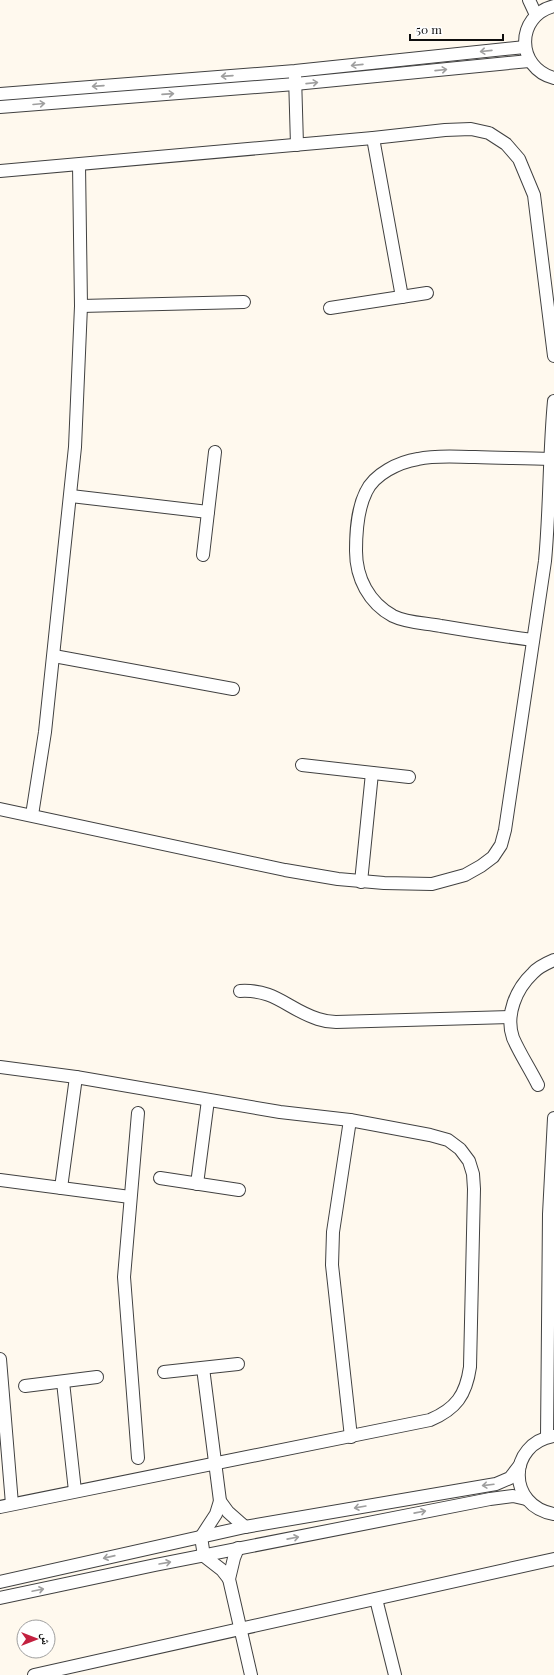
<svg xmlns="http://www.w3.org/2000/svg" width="554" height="1675" font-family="'Playfair Display','Noto Naskh Arabic',serif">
  <rect width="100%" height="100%" fill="#fff9ee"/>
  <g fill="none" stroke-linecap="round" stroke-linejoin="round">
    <defs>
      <g id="street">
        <path d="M 529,0 L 536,15"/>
        <path d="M 554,6 C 515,16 516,68 554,78"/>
        <path d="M 295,76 L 297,145"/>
        <path d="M 0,94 L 295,71 L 525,47"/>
        <path d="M 0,107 L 295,84 L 529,61"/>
        <path d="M 373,138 L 402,297"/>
        <path d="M 0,171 L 373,138 L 445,130 L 471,129 L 489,133 L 506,144 L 519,159 L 534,195 L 554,356"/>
        <path d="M 81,306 L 244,302"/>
        <path d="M 330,308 L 427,293"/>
        <path d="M 71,496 L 208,512"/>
        <path d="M 203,555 L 215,452"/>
        <path d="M 533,640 C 502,636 471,631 441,626 C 426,623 407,623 393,616 C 369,603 356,578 356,551 C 356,532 357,510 366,492 C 374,474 399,462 418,459 C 436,455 456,457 475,457 C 500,458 525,458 550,459"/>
        <path d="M 54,656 L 233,689"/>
        <path d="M 302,765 L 409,777"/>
        <path d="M 0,809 L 285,870 L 338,879 L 384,883 L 432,884 L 465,875 L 481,866 L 493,857 L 501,845 L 505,830 L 545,561 C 550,508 549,454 554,401"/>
        <path d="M 32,815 L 45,732 L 75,447 L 81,306 L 79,165"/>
        <path d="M 361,882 L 372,773"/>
        <path d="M 240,991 C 276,989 287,1009 318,1019 C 324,1021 330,1022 336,1022 L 510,1017"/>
        <path d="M 0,1067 L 76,1077 L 280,1112 L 350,1120 L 430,1135 L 448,1140 L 460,1149 L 469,1161 L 473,1174 L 474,1189 L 470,1367 C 466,1395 456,1409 430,1420 L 0,1507"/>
        <path d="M 538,1085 C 530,1069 520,1054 513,1038 C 505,1015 516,989 533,973 C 538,967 547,963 554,960"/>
        <path d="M 138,1113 L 124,1277 L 138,1458"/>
        <path d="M 350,1120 L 333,1232 L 332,1265 L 351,1437"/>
        <path d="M 160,1178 L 239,1190"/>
        <path d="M 0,1180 L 130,1197"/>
        <path d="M 197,1184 L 208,1100"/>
        <path d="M 61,1188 L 76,1077"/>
        <path d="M 0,1359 L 12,1504"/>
        <path d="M 203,1368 L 220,1501 L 228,1512 L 245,1527"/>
        <path d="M 164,1372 L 238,1364"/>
        <path d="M 63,1382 L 75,1491"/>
        <path d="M 25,1386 L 97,1377"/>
        <path d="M 554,1436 C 507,1444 507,1506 554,1514"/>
        <path d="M 547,1437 L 549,1214 L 554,1118"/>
        <path d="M 220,1501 L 216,1514 L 201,1537 L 204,1556 L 222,1570 L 229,1579"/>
        <path d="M 238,1548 L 234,1558 L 229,1579 L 251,1675"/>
        <path d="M 0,1582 L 245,1527 L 496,1484 L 510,1478 L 520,1465"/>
        <path d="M 0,1598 L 155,1565 L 490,1499 L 513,1496 L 526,1499"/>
        <path d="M 376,1599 L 395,1675"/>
        <path d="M 34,1675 L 554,1559"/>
      </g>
    </defs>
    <!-- street casing -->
    <use href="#street" stroke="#414141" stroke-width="14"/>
    <!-- street -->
    <use href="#street" stroke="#fff" stroke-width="12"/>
  </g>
  <!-- one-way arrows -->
  <defs><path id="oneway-shaft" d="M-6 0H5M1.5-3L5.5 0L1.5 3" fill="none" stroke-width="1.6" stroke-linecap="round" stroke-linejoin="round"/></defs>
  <g stroke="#9f9f9f">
    <use href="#oneway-shaft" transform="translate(486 51) rotate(174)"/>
    <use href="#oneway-shaft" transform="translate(357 65) rotate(174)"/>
    <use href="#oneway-shaft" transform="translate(441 70) rotate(-6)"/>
    <use href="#oneway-shaft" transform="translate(227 76) rotate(176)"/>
    <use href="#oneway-shaft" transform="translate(312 83) rotate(-6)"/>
    <use href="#oneway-shaft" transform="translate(98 86) rotate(176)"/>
    <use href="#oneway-shaft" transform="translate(168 94) rotate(-4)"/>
    <use href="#oneway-shaft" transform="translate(39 104) rotate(-5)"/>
    <use href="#oneway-shaft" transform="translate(488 1485) rotate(173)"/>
    <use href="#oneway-shaft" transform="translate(360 1507) rotate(170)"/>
    <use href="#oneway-shaft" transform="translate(420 1512) rotate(-11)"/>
    <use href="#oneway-shaft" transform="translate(293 1538) rotate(-11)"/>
    <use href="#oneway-shaft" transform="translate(109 1557) rotate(167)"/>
    <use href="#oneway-shaft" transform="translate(165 1563) rotate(-10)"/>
    <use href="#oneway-shaft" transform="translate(38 1590) rotate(-12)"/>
  </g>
  <!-- north arrow -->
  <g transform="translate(36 1639) rotate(90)"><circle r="19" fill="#ffffff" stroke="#9f9f9f"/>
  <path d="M0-3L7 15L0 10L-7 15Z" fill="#c3203f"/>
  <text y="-6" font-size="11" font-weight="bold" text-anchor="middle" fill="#0e0e0e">ش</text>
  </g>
  <!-- scale -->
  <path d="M410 34v6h93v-6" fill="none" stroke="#0e0e0e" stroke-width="2"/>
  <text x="416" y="34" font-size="12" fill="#0e0e0e" stroke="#ffffff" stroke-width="3" paint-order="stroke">50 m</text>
</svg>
